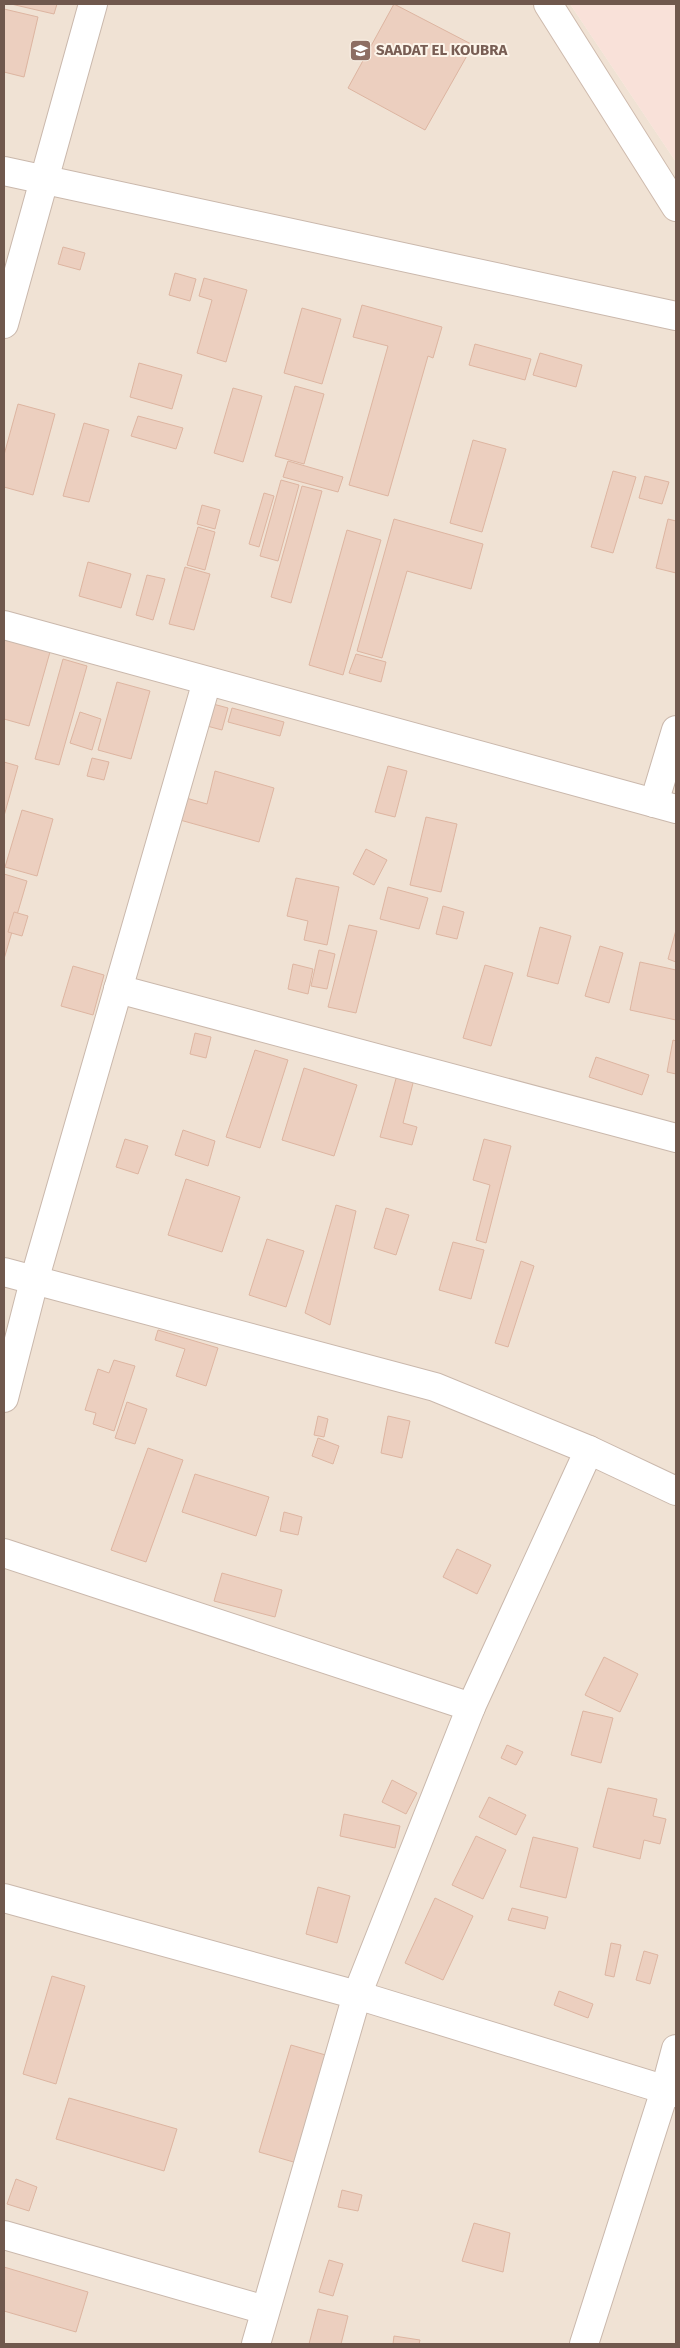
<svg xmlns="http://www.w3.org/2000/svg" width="680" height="2348" font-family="'Fira Sans',sans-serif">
  <rect width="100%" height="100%" fill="#faf1e5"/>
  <!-- residential -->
  <path fill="#f0e2d4" d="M 4,4 L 570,4 L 676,162 L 676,2344 L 4,2344 Z"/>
  <!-- commercial -->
  <path fill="#f9e1d9" d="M 570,4 L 676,4 L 676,162 Z"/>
  <!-- building -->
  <g fill="#eccfbf" stroke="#ddb5a1">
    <path d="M 11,4 L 57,4 L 54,14 Z"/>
    <path d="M 394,4 L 473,45 L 425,130 L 348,88 Z"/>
    <path d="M 4,9 L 38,17 L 24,77 L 4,72 Z"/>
    <path d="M 63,247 L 85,253 L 80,270 L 58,264 Z"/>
    <path d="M 175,273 L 196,279 L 190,301 L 169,295 Z"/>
    <path d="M 204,278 L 247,290 L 226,362 L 197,353 L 212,300 L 199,296 Z"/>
    <path d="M 362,305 L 442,327 L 433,358 L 428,356 L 388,496 L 349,485 L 388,346 L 353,337 Z"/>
    <path d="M 302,308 L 341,319 L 322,384 L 284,373 Z"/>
    <path d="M 475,344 L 531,359 L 525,380 L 469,365 Z"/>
    <path d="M 540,353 L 582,365 L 576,387 L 533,375 Z"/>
    <path d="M 139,363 L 182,375 L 172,409 L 130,397 Z"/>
    <path d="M 295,386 L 324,394 L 304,464 L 275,456 Z"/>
    <path d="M 233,388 L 262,396 L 243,462 L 214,453 Z"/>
    <path d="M 18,404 L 55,414 L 33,495 L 4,487 L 4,455 Z"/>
    <path d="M 138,416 L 183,428 L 176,449 L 131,436 Z"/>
    <path d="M 84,423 L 109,430 L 89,502 L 63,496 Z"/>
    <path d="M 473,440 L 506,449 L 482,532 L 450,523 Z"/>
    <path d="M 288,461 L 343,477 L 338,492 L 283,477 Z"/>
    <path d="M 613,471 L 636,477 L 613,553 L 591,547 Z"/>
    <path d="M 645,476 L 669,482 L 662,504 L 639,498 Z"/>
    <path d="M 281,480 L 299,485 L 278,561 L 260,556 Z"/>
    <path d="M 302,486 L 322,491 L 291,603 L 271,597 Z"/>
    <path d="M 264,493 L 274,496 L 259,547 L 249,544 Z"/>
    <path d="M 202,505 L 220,510 L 215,529 L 197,524 Z"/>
    <path d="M 394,519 L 483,544 L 471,589 L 407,571 L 382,658 L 357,651 Z"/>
    <path d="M 668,519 L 676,521 L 676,573 L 656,568 Z"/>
    <path d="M 198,527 L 215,532 L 205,570 L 187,565 Z"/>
    <path d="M 347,530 L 381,540 L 343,675 L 309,665 Z"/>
    <path d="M 88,562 L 131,574 L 121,608 L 79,596 Z"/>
    <path d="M 185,567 L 210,574 L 194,630 L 169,624 Z"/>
    <path d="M 147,575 L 165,579 L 153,620 L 136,615 Z"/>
    <path d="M 4,639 L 50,652 L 29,726 L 4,719 Z"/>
    <path d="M 356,654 L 386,662 L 381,682 L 349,673 Z"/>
    <path d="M 63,659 L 87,666 L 59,765 L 35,759 Z"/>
    <path d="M 117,682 L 150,691 L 131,759 L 98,750 Z"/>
    <path d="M 213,704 L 228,708 L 222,730 L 207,726 Z"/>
    <path d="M 232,708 L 284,722 L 280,736 L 228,722 Z"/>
    <path d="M 80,712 L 101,719 L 92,750 L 70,743 Z"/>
    <path d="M 92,758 L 109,762 L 104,780 L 87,776 Z"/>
    <path d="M 4,762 L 18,766 L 4,816 Z"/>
    <path d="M 388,766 L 407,771 L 395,817 L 375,812 Z"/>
    <path d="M 215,771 L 274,788 L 259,842 L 180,820 L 186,798 L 207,804 Z"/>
    <path d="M 22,810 L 53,819 L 37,876 L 5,867 Z"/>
    <path d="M 426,817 L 457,824 L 441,892 L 410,885 Z"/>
    <path d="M 366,849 L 387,860 L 374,885 L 353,874 Z"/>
    <path d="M 4,874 L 27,881 L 4,959 Z"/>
    <path d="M 296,878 L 339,887 L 327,945 L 304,940 L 308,921 L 287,916 Z"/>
    <path d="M 388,887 L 428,898 L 419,929 L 380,919 Z"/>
    <path d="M 443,906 L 464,912 L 457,939 L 436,934 Z"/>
    <path d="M 14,912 L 28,916 L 22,936 L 8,932 Z"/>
    <path d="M 349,925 L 377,931 L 356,1013 L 328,1007 Z"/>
    <path d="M 540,927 L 571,936 L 558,984 L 527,976 Z"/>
    <path d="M 676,930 L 676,962 L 668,959 Z"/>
    <path d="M 600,946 L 623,953 L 609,1003 L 585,996 Z"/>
    <path d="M 319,950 L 335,954 L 327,989 L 311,986 Z"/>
    <path d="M 640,962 L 676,970 L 676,1020 L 630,1010 Z"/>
    <path d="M 293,964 L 313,969 L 308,994 L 288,989 Z"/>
    <path d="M 485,965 L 513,973 L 491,1046 L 463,1038 Z"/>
    <path d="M 73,966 L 104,975 L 93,1015 L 61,1006 Z"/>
    <path d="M 195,1033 L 211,1037 L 206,1058 L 190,1054 Z"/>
    <path d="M 673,1040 L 676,1041 L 676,1074 L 667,1072 Z"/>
    <path d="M 255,1050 L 288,1060 L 260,1148 L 226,1137 Z"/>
    <path d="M 596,1057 L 649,1075 L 642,1095 L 589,1077 Z"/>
    <path d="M 304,1068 L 357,1085 L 334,1156 L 282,1140 Z"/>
    <path d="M 397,1075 L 414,1079 L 403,1123 L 417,1127 L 412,1145 L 380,1137 Z"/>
    <path d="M 183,1130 L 215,1141 L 208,1166 L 175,1155 Z"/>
    <path d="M 125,1139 L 148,1146 L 138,1174 L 116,1167 Z"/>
    <path d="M 484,1139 L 511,1146 L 486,1243 L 476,1240 L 490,1185 L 473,1180 Z"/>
    <path d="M 186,1179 L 240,1197 L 222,1252 L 168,1235 Z"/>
    <path d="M 336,1205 L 356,1211 L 330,1325 L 305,1313 Z"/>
    <path d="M 386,1208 L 409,1215 L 396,1255 L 374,1248 Z"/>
    <path d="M 267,1239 L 304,1251 L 286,1307 L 249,1295 Z"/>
    <path d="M 453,1242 L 484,1250 L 471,1299 L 439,1290 Z"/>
    <path d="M 521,1261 L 534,1266 L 508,1347 L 495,1343 Z"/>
    <path d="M 158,1330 L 218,1348 L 206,1386 L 176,1376 L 185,1349 L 155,1340 Z"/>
    <path d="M 114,1360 L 135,1366 L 114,1431 L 93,1424 L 96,1413 L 85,1410 L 98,1369 L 109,1373 Z"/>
    <path d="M 127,1402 L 147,1409 L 135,1444 L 115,1438 Z"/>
    <path d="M 318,1416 L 328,1419 L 324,1437 L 314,1435 Z"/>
    <path d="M 388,1416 L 410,1421 L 402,1458 L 381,1453 Z"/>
    <path d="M 318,1438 L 339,1446 L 333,1464 L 312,1456 Z"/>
    <path d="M 148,1448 L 183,1460 L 146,1562 L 111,1550 Z"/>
    <path d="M 195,1474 L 269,1497 L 256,1536 L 182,1512 Z"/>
    <path d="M 284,1512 L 302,1517 L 298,1535 L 280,1531 Z"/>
    <path d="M 457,1549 L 491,1565 L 477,1594 L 443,1577 Z"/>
    <path d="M 222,1573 L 282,1590 L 275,1617 L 214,1601 Z"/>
    <path d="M 604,1657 L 638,1674 L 620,1712 L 585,1695 Z"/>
    <path d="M 583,1711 L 613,1718 L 601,1763 L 571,1755 Z"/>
    <path d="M 507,1745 L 523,1752 L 516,1765 L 501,1758 Z"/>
    <path d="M 392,1780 L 417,1793 L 406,1814 L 382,1802 Z"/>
    <path d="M 608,1788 L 657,1799 L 653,1816 L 666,1819 L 660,1844 L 644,1840 L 640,1859 L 593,1847 Z"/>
    <path d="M 489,1797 L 526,1815 L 516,1835 L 479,1817 Z"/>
    <path d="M 344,1814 L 400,1826 L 395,1848 L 340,1836 Z"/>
    <path d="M 476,1836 L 506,1850 L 483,1899 L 452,1885 Z"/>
    <path d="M 533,1837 L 578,1848 L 566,1898 L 520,1887 Z"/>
    <path d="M 318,1887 L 350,1896 L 337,1943 L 306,1934 Z"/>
    <path d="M 435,1898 L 473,1916 L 443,1980 L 405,1963 Z"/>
    <path d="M 512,1908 L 548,1917 L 545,1929 L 508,1920 Z"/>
    <path d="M 611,1943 L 621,1945 L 614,1977 L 605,1975 Z"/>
    <path d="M 644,1951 L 658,1955 L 650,1984 L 636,1980 Z"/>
    <path d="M 52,1976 L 85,1986 L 56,2084 L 23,2074 Z"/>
    <path d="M 559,1991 L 593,2004 L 588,2018 L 554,2005 Z"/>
    <path d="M 291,2045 L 329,2056 L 297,2163 L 259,2152 Z"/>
    <path d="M 69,2098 L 177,2129 L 164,2171 L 56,2139 Z"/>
    <path d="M 16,2179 L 37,2187 L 29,2211 L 7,2204 Z"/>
    <path d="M 342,2190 L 362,2195 L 358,2211 L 338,2207 Z"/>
    <path d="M 474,2223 L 510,2233 L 503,2272 L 462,2261 Z"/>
    <path d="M 329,2260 L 343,2264 L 333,2296 L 319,2292 Z"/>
    <path d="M 4,2267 L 88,2292 L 76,2332 L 4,2311 Z"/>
    <path d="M 318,2309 L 348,2316 L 341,2344 L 309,2344 Z"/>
    <path d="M 394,2336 L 420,2340 L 419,2344 L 393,2344 Z"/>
  </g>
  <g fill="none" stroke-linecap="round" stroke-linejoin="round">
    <defs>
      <g id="street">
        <path d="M 4,171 L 676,316"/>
        <path d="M 4,324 L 93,4"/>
        <path d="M 4,625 L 676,809"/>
        <path d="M 654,803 L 676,730"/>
        <path d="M 118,989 L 676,1138"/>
        <path d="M 4,1272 L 435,1387 L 589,1450 L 676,1491"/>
        <path d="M 4,1398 L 34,1281 L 207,681"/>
        <path d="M 4,1553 L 471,1707"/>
        <path d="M 4,1898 L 357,1995 L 676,2093"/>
        <path d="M 4,2235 L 265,2310"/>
        <path d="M 256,2344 L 357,1995 L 471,1707 L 589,1450"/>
        <path d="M 584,2344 L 665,2090 L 676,2049"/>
      </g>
      <path id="secondary" d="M 548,4 L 676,207"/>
    </defs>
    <!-- street casing -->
    <use href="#street" stroke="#cab8ac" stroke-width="30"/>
    <!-- secondary casing -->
    <use href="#secondary" stroke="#cebaad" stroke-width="30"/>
    <!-- street -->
    <use href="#street" stroke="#fff" stroke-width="28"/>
    <!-- secondary -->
    <use href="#secondary" stroke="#fff" stroke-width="28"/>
  </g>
  <!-- icons -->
  <defs>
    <symbol id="school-square" viewBox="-11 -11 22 22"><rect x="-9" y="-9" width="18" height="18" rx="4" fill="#8d6e63" stroke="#fdf5ea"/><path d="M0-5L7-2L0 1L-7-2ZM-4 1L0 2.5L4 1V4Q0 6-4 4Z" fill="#fff"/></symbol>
  </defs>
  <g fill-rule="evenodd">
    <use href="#school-square" x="348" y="38" width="25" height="25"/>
  </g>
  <g text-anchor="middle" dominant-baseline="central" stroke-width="4" stroke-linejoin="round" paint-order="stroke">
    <!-- education labels -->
    <g font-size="15" font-weight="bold" fill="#785e54" stroke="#fdf5ea" text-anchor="start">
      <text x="376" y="50">SAADAT EL KOUBRA</text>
    </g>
  </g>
  <!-- border -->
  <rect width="680" height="2348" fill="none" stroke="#70584d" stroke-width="10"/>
</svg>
